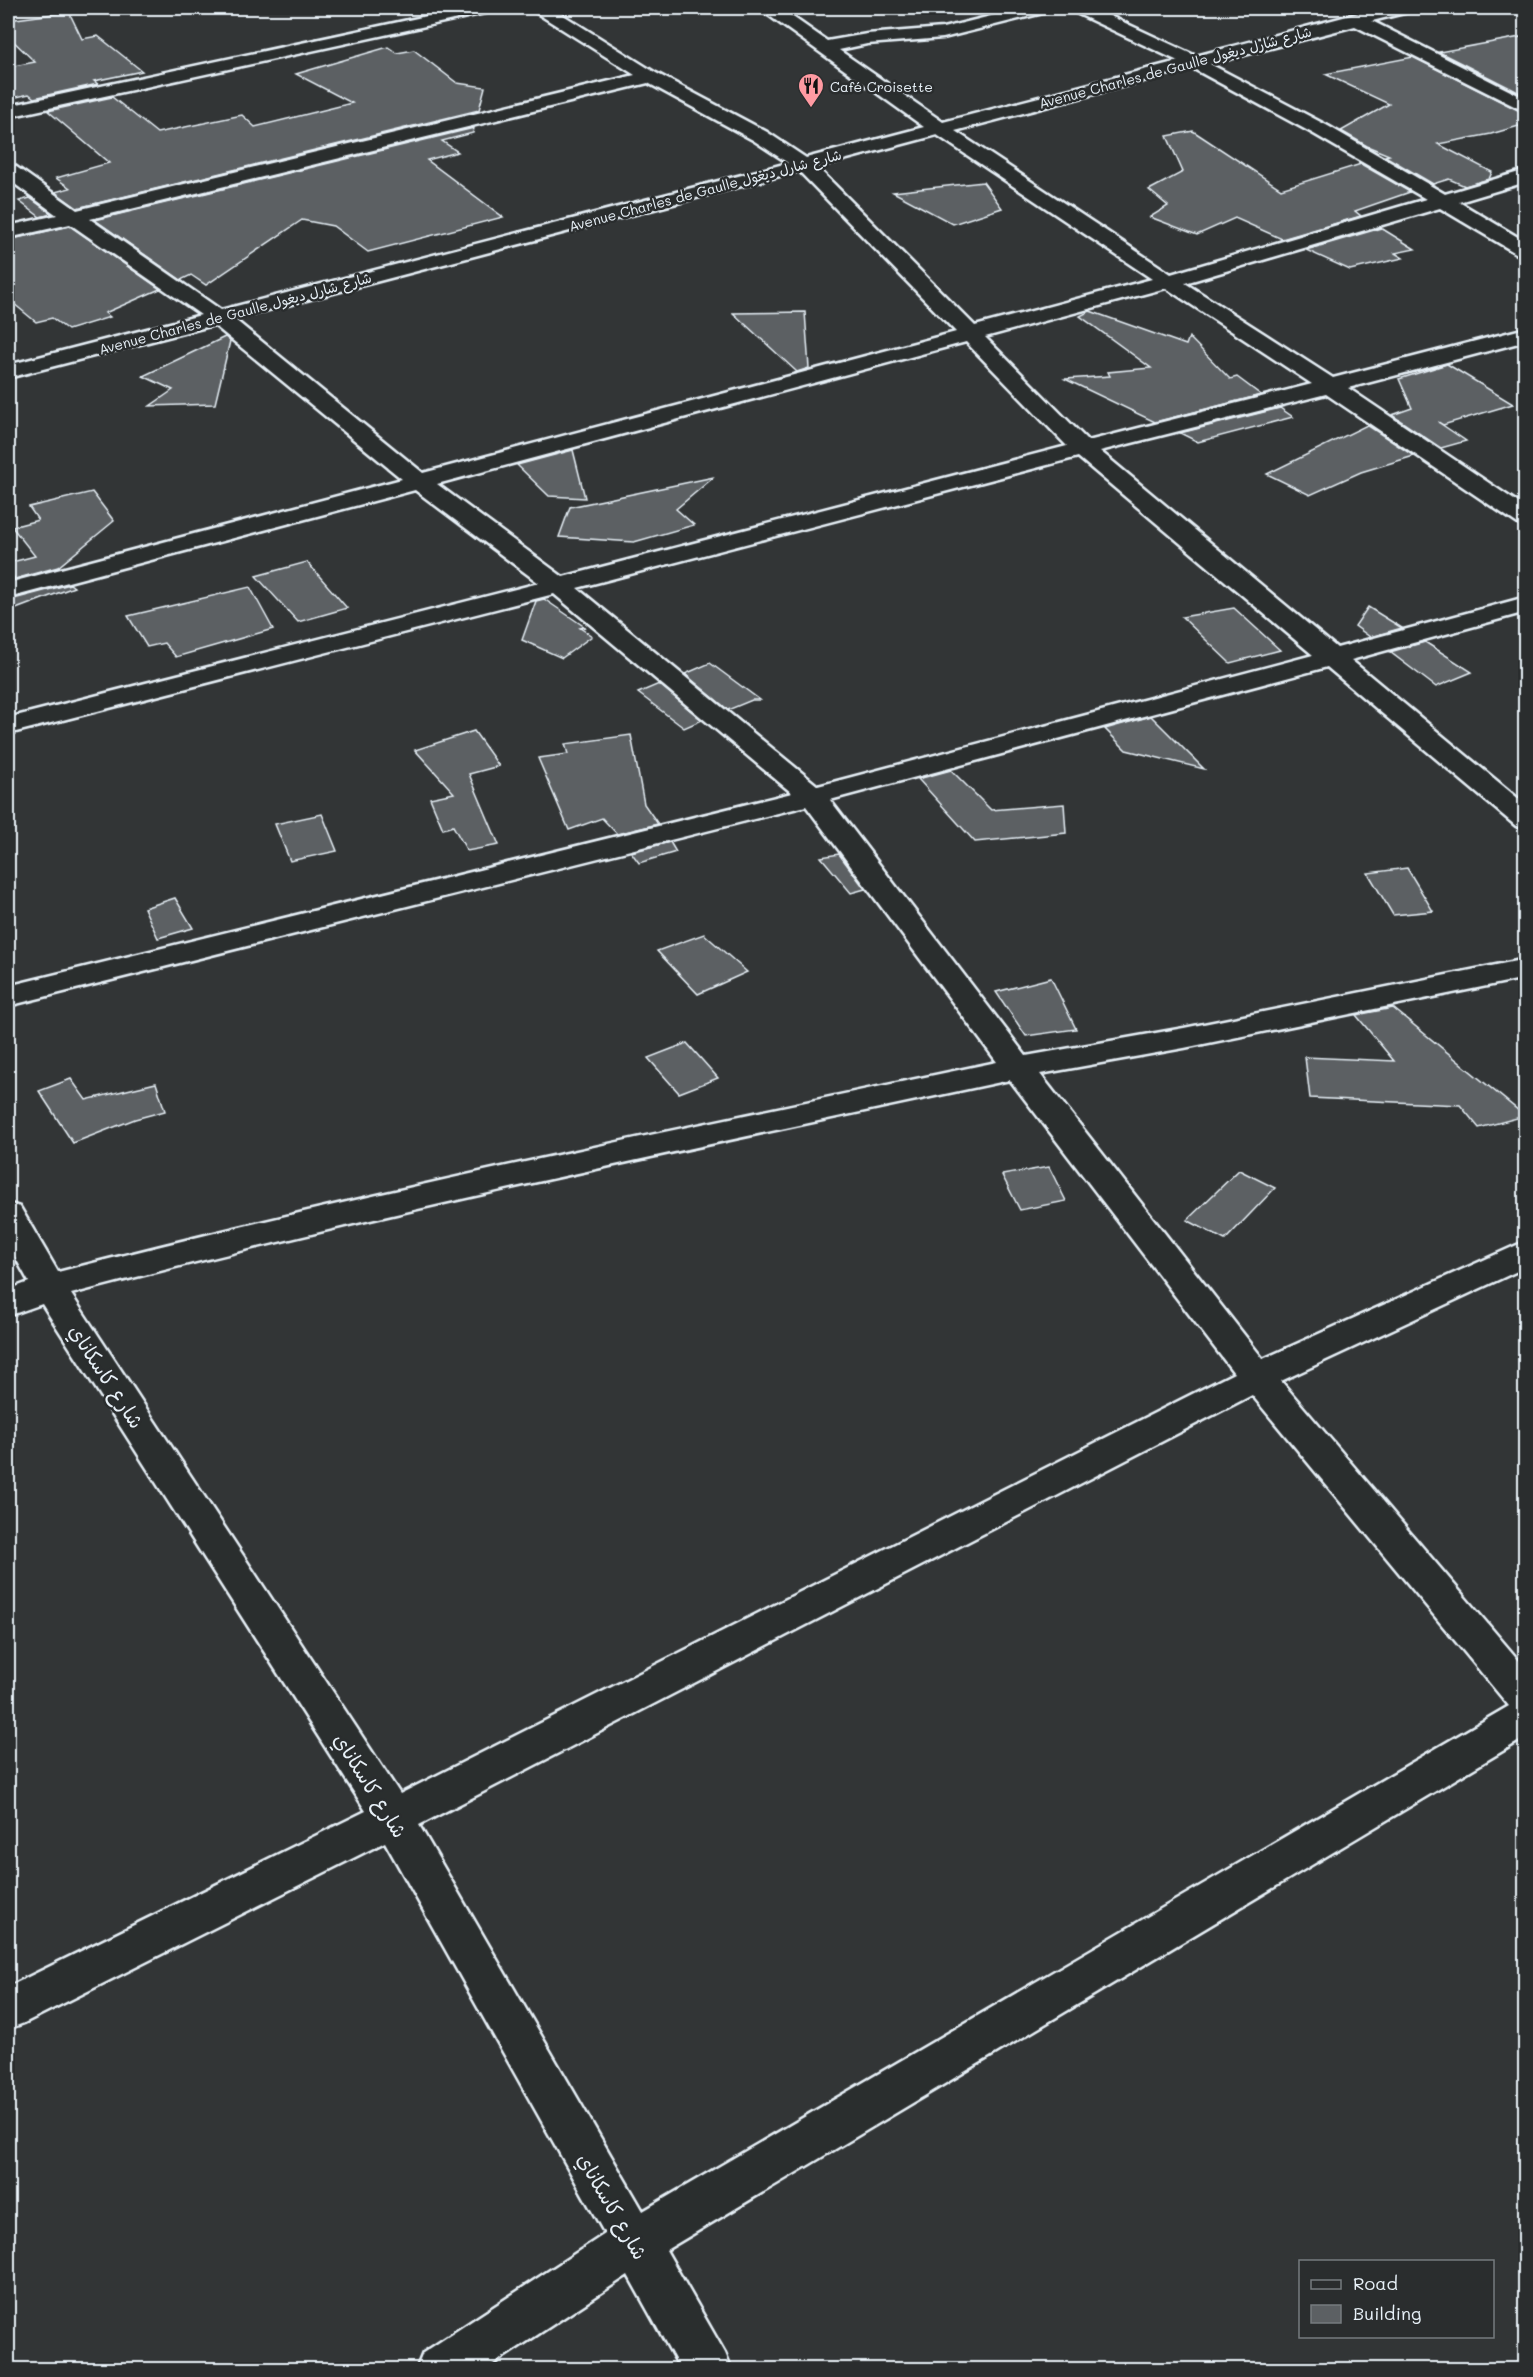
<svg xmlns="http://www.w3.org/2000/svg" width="1533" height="2377" font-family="Mali,'Playpen Sans Arabic',sans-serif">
  <rect width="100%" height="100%" fill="#323536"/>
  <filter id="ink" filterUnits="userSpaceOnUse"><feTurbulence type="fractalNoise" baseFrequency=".0167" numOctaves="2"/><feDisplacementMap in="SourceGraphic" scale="12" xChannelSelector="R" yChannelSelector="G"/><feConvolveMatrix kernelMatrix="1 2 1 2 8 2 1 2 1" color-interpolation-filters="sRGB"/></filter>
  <g filter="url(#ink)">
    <!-- building -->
    <g fill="#5c6063" stroke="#e8f1f8" stroke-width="1.5">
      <path d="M 69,12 L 82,39 L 98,36 L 142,71 L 94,81 L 98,84 L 34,98 L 29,94 L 8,99 L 8,67 L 35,62 L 8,36 L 8,20 Z"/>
      <path d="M 1526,36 L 1526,96 L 1439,52 Z"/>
      <path d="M 388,47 L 397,53 L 414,50 L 457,83 L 485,87 L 479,110 L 77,208 L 55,192 L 70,188 L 56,178 L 109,163 L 48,111 L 112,97 L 157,133 L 242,115 L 255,127 L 352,103 L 296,74 Z"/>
      <path d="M 1413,57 L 1526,114 L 1526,124 L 1491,134 L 1438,144 L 1492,172 L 1489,179 L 1465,186 L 1449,179 L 1433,184 L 1385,156 L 1389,155 L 1367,146 L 1341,131 L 1389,104 L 1325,74 Z"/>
      <path d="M 474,128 L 473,133 L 442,141 L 458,152 L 427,160 L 503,217 L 368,252 L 333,226 L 302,220 L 206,285 L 191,275 L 181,280 L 95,220 Z"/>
      <path d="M 1193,131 L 1281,189 L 1361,164 L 1410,192 L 1355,211 L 1361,216 L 1282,239 L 1235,218 L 1197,235 L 1150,217 L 1168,206 L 1149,190 L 1183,172 L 1167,136 Z"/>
      <path d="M 983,182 L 1002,208 L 953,224 L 893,192 Z"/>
      <path d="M 30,198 L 52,214 L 40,217 L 19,201 Z"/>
      <path d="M 70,226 L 160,289 L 105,313 L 110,317 L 68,330 L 52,318 L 36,322 L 8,299 L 8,240 Z"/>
      <path d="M 1381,228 L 1415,249 L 1395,253 L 1403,258 L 1350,270 L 1306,250 Z"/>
      <path d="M 1090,311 L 1186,345 L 1189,337 L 1230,379 L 1237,377 L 1261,395 L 1155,422 L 1065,379 L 1110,376 L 1108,372 L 1151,368 L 1080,316 Z"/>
      <path d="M 805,312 L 809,368 L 797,372 L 733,313 Z"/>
      <path d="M 225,337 L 230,341 L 215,404 L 150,406 L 173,390 L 143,376 Z"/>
      <path d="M 1447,364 L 1513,404 L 1443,425 L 1438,422 L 1466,441 L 1441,448 L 1392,415 L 1412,408 L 1399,379 Z"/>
      <path d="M 1280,408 L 1293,417 L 1198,442 L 1180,433 Z"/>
      <path d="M 1367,425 L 1414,456 L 1361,472 L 1310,495 L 1267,474 Z"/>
      <path d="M 573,450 L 585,498 L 549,496 L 517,465 Z"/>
      <path d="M 714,477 L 676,509 L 694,525 L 634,542 L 559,537 L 570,507 Z"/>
      <path d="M 92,492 L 114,521 L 58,567 L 15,579 L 8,569 L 8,563 L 35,556 L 12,527 L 38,520 L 29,507 Z"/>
      <path d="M 307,562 L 347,608 L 298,622 L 256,576 Z"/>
      <path d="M 70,584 L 74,587 L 8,612 L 10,600 Z"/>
      <path d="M 250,587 L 273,629 L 176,657 L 164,643 L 147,647 L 128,616 Z"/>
      <path d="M 544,599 L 585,627 L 580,628 L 592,636 L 562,658 L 522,640 L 536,601 Z"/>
      <path d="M 1368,607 L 1402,628 L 1370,637 L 1355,626 Z"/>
      <path d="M 1234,608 L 1280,650 L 1230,663 L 1182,617 Z"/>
      <path d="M 1425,642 L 1472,672 L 1436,687 L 1390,652 Z"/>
      <path d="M 710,663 L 760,700 L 752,700 L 728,710 L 685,674 Z"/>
      <path d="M 659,684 L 702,720 L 684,728 L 638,693 Z"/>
      <path d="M 1151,716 L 1204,769 L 1126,750 L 1105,729 Z"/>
      <path d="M 474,731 L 499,766 L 469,774 L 499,845 L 467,851 L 453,826 L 443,829 L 430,798 L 454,793 L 415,750 Z"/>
      <path d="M 631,735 L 644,804 L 658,824 L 617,834 L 602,818 L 569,830 L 538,758 L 568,754 L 565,744 Z"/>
      <path d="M 951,770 L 991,810 L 1064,804 L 1066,833 L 975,842 L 918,779 Z"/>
      <path d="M 322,814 L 337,851 L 290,861 L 275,824 Z"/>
      <path d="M 670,842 L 676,852 L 639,863 L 631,852 Z"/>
      <path d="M 839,854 L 865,889 L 851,893 L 821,857 Z"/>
      <path d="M 1407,868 L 1433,911 L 1393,915 L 1368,873 Z"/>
      <path d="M 175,898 L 193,928 L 158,938 L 144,908 Z"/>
      <path d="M 704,934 L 747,972 L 698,994 L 657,951 Z"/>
      <path d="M 1051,978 L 1076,1029 L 1026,1036 L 996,992 Z"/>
      <path d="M 1393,1008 L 1525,1116 L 1479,1128 L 1460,1105 L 1310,1098 L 1305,1057 L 1394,1061 L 1356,1015 Z"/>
      <path d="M 687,1043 L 718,1078 L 679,1093 L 648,1058 Z"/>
      <path d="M 71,1079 L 86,1100 L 156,1083 L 165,1111 L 135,1119 L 73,1143 L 39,1091 Z"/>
      <path d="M 1049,1167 L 1066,1201 L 1020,1210 L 1002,1175 Z"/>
      <path d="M 1239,1170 L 1275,1188 L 1225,1240 L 1187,1220 Z"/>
    </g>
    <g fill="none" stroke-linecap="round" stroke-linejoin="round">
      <defs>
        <g id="minor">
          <path d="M 464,8 L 494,8 L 491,12 L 485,13 L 8,117 L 8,106 Z"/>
          <path d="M 533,8 L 552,8 L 656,73 L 767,132 L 806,158 L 924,127 L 764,12 L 762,8 L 780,8 L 827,41 L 867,34 L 943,28 L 1023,8 L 1049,8 L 1047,12 L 943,38 L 867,44 L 839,50 L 943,122 L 1178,61 L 1074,12 L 1072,8 L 1093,8 L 1196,56 L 1355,14 L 1384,8 L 1410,8 L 1408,12 L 1372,21 L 1526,99 L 1526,112 L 1355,26 L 1210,64 L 1328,126 L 1445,194 L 1526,170 L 1526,182 L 1459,202 L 1526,242 L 1526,257 L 1519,255 L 1440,208 L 1185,283 L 1333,378 L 1526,328 L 1526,341 L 1348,388 L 1526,508 L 1526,526 L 1518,524 L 1326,394 L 1100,451 L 1337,648 L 1526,597 L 1526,612 L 1351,660 L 1526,805 L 1526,828 L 1516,826 L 1327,667 L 830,800 L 1026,1056 L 1184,1028 L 1526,959 L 1526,978 L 1184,1048 L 1040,1074 L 1263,1359 L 1526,1241 L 1526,1267 L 1281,1381 L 1526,1669 L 1526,1737 L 666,2250 L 725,2353 L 732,2370 L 681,2370 L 628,2275 L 484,2370 L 416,2370 L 423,2353 L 605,2234 L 385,1842 L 24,2023 L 8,2029 L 8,1987 L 366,1811 L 42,1304 L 8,1316 L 8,1290 L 29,1282 L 8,1244 L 8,1203 L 20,1207 L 58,1272 C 368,1192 683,1128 997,1062 L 806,806 L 8,1006 L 8,986 L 792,793 L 554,594 L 8,734 L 8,718 L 539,583 L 415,490 L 8,598 L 8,583 L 402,479 L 214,325 L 8,378 L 8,365 L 201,315 L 70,224 L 8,238 L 8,226 L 57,215 L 8,179 L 8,164 L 15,166 L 77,210 L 635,75 L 535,12 ZM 1192,68 L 1314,134 L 1426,199 L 1171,274 L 955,131 ZM 648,83 L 753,140 L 788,163 L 221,310 L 90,219 ZM 937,135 L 1152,279 L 975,326 L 817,167 ZM 799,171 L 956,332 L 423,473 L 234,319 ZM 1166,288 L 1312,384 L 1088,441 L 985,337 ZM 966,342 L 1067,446 L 563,577 L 437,484 ZM 1078,457 L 1313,655 L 818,786 L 577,588 ZM 1010,1080 L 1234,1373 L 400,1794 L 71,1294 C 382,1212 697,1147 1010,1080 ZM 1252,1395 L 1509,1706 L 643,2211 L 419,1825 Z"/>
        </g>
      </defs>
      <!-- minor casing -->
      <use href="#minor" stroke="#e8f1f8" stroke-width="5"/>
      <!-- minor -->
      <use href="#minor" fill="#2a2d2e" fill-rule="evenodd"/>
    </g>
  </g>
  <!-- icons -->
  <defs>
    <symbol id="restaurant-pin" viewBox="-11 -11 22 30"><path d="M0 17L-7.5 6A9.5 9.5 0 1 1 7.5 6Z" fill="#ff9aa2" stroke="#2a2d2e"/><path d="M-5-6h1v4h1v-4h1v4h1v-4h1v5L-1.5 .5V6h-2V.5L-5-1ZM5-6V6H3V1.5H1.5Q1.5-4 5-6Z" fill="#111"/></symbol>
  </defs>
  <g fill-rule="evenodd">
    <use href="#restaurant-pin" x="796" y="71" width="30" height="40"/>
  </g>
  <g text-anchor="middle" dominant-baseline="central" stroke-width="5" stroke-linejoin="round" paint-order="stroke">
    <!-- far-street labels -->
    <g font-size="14" fill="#e8f1f8" stroke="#2a2d2e">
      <text transform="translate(1175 67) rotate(-15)">Avenue Charles de Gaulle شارع شارل ديغول</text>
      <text transform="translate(705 190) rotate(-15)">Avenue Charles de Gaulle شارع شارل ديغول</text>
      <text transform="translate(235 313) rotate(-15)">Avenue Charles de Gaulle شارع شارل ديغول</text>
    </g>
    <!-- far-poi labels -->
    <g font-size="14" fill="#e8f1f8" stroke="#2a2d2e" text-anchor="start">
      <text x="830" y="86">Café Croisette</text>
    </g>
    <!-- near-street labels -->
    <g font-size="20" fill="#e8f1f8" stroke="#2a2d2e">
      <text transform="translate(107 1376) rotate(57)">شارع كاسكاناي</text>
      <text transform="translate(371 1785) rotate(58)">شارع كاسكاناي</text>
      <text transform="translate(613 2206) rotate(60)">شارع كاسكاناي</text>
    </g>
  </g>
  <!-- margin -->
  <rect width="1533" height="2377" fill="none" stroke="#2a2d2e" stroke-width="30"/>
  <rect x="15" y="15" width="1503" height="2347" fill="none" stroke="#e8f1f8" stroke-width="2" filter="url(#ink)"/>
  <!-- legend -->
  <rect x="1299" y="2260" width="195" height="78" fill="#2a2d2e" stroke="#767b7f" stroke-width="1.5"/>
  <rect x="1311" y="2280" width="30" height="9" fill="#2a2d2e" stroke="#767b7f" stroke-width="1.5"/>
  <text x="1353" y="2290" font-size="18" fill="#e8f1f8">Road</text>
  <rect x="1311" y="2305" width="30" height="18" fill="#5c6063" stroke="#767b7f" stroke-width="1.5"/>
  <text x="1353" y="2320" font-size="18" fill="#e8f1f8">Building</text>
</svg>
